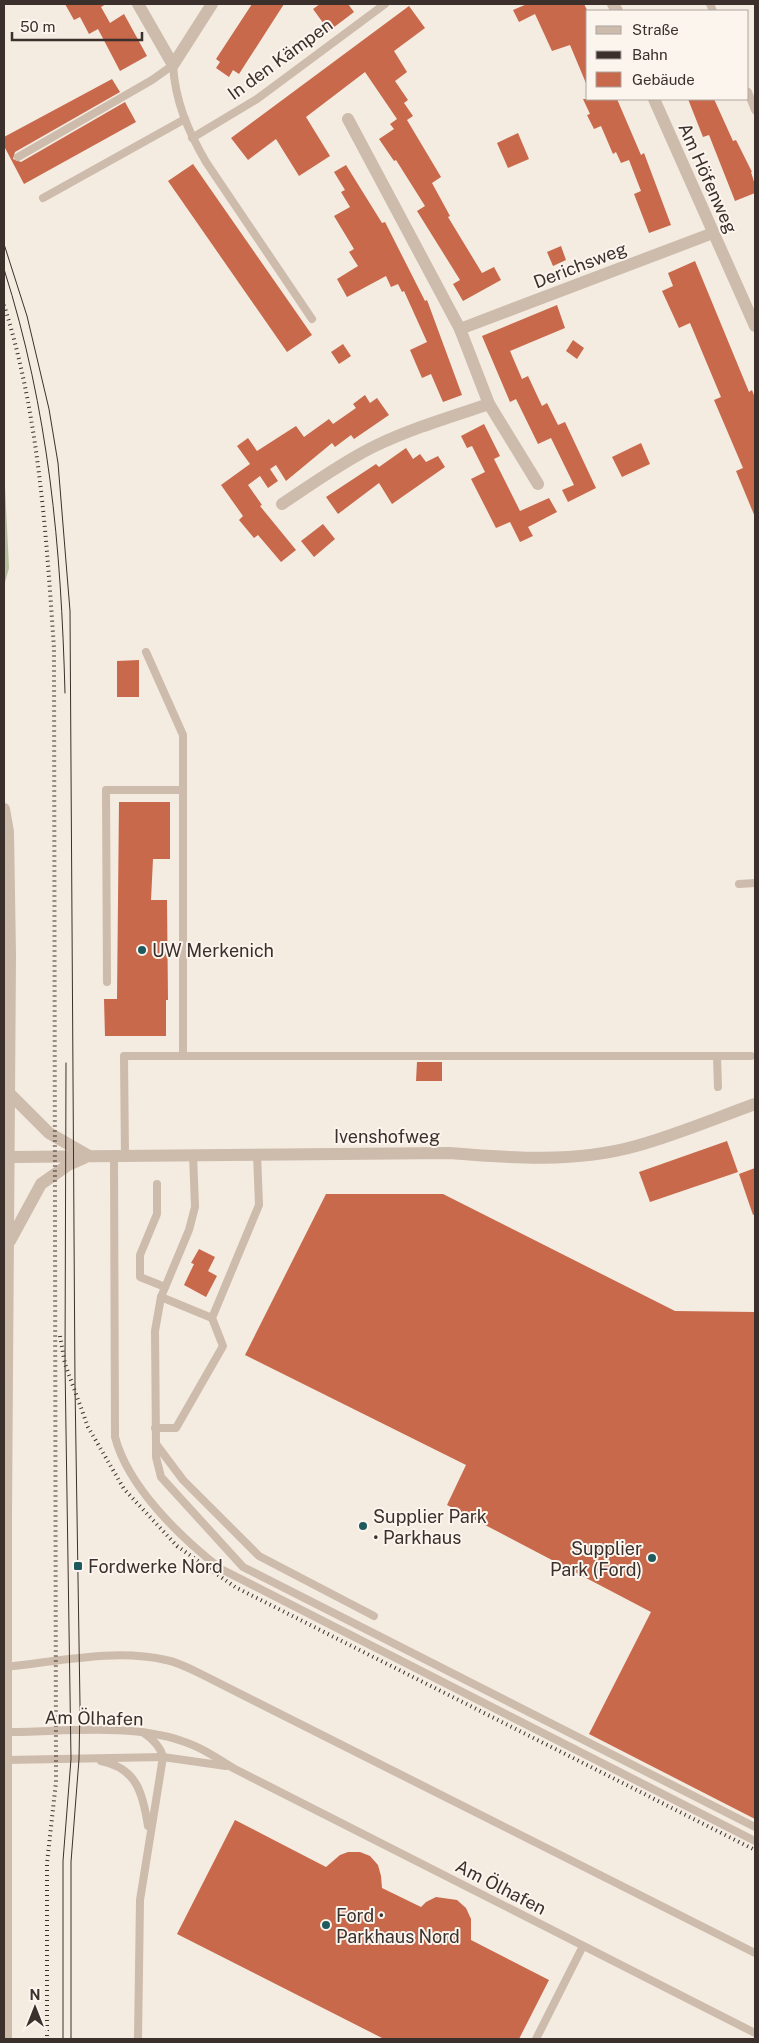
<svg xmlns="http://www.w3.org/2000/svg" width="759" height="2043" font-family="'Public Sans',sans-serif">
  <rect width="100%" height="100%" fill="#f4ebe1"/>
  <!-- green -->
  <path fill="#b8c4a0" d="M 4,466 L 9,568 L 4,586 Z"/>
  <!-- building -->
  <g fill="#c8694b">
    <path d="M 65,4 L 106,4 L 101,7 L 110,23 L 124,14 L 147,56 L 120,71 L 98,29 L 89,34 L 80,17 L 74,20 Z"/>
    <path d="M 252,4 L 284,4 L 239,74 L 233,70 L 229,77 L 216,68 L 220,62 L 216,59 Z"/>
    <path d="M 320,4 L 348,4 L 354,12 L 329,31 L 313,9 Z"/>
    <path d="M 527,4 L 584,4 L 588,12 L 588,88 L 570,45 L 552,51 L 535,14 L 519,22 L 513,10 Z"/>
    <path d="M 409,6 L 425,28 L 394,51 L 407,72 L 395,81 L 408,100 L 404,103 L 413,116 L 407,120 L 441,177 L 432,183 L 450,216 L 448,217 L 482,273 L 494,267 L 501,280 L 463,301 L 453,284 L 460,280 L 417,211 L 425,206 L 396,160 L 394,161 L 379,139 L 394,129 L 390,124 L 397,119 L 365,72 L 306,117 L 330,156 L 299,176 L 276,139 L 248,160 L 231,138 Z"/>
    <path d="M 112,79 L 120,92 L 15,152 L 13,159 L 21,162 L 125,102 L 136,122 L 24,184 L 4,146 L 4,137 Z"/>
    <path d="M 583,99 L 617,99 L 641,155 L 644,153 L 671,225 L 649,233 L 634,194 L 641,191 L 629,160 L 621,163 L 616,152 L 613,154 L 601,126 L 594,129 L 587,115 L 590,114 Z"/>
    <path d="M 688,99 L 714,99 L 733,141 L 736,140 L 752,172 L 751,172 L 755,185 L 755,193 L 735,201 L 709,135 L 703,137 Z"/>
    <path d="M 518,133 L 529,159 L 508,168 L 497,143 Z"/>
    <path d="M 193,164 L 312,335 L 287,352 L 168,181 Z"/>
    <path d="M 346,165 L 382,223 L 385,222 L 425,301 L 427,300 L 462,395 L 443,402 L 431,374 L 422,378 L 410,350 L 427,342 L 404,291 L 402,292 L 398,284 L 391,287 L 386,276 L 347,297 L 337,279 L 358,266 L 349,252 L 354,249 L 334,216 L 350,207 L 341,192 L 345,190 L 334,172 Z"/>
    <path d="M 561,246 L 566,260 L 553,266 L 547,252 Z"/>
    <path d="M 695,261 L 749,392 L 752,390 L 755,398 L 755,517 L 736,471 L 743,468 L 714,400 L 721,397 L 690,323 L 679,328 L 662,291 L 673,286 L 668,273 Z"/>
    <path d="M 557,305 L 565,328 L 510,351 L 522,379 L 528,376 L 542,406 L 547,403 L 558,425 L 565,422 L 596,488 L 568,502 L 562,490 L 574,485 L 551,438 L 538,444 L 516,399 L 510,402 L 482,336 Z"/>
    <path d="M 573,340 L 584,348 L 577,359 L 566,351 Z"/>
    <path d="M 343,344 L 351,356 L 339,364 L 331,352 Z"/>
    <path d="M 365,395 L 370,403 L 377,398 L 389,415 L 354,439 L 351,435 L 335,447 L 332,443 L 286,481 L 276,465 L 270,469 L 278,481 L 268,488 L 260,476 L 248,485 L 262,505 L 260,506 L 296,550 L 281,562 L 258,535 L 254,538 L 239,520 L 243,516 L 221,485 L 250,464 L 237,446 L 248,438 L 257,451 L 296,426 L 304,437 L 329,419 L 333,424 L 356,408 L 353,404 Z"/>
    <path d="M 484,424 L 500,456 L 494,459 L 520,511 L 549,498 L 557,512 L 528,527 L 533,536 L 520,542 L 510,522 L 496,528 L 471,479 L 485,472 L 472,446 L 467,448 L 461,436 Z"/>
    <path d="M 641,443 L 650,464 L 622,477 L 612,457 Z"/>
    <path d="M 406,448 L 413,459 L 420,454 L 426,462 L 438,456 L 445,467 L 392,504 L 379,483 L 338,514 L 326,497 L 376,464 L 379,467 Z"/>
    <path d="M 323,524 L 335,539 L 314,557 L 301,541 Z"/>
    <path d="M 139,660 L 139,697 L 117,697 L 117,661 Z"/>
    <path d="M 119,802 L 170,802 L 170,859 L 153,859 L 151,900 L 167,900 L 168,1000 L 166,1000 L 166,1036 L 105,1036 L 104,999 L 117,999 Z"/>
    <path d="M 417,1062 L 442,1062 L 442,1081 L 416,1081 Z"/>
    <path d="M 727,1141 L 738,1172 L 650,1202 L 639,1172 Z"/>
    <path d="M 755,1168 L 755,1214 L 753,1215 L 739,1174 Z"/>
    <path d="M 326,1194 L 443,1194 L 675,1311 L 755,1312 L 755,1819 L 589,1734 L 651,1612 L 447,1505 L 466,1465 L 245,1355 Z"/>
    <path d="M 199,1249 L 215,1257 L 208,1271 L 217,1276 L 206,1297 L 184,1285 L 194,1264 L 191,1263 Z"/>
    <path d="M 235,1820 L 326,1867 L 340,1855 L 348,1852 L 360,1852 L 370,1856 L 378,1865 L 381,1876 L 382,1888 L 421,1907 L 426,1902 L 436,1897 L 457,1900 L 466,1908 L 471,1919 L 471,1940 L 549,1980 L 519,2039 L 384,2039 L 177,1934 Z"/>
  </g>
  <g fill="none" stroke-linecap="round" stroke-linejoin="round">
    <!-- service -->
    <g stroke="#cdbbac" stroke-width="8">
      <path d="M 710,4 L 713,11"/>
      <path d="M 173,65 C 175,101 188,131 206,162 L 312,319"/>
      <path d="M 748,92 L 755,110"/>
      <path d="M 192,138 L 257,99 L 385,4"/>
      <path d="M 18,157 L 152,80 L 173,65"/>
      <path d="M 43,198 L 185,119"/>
      <path d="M 146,652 L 183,735 L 183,790"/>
      <path d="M 739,884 L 755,883"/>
      <path d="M 107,982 L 106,790 L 183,790 L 183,1056"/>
      <path d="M 718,1087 L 717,1056 L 751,1056"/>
      <path d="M 193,1154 L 195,1207 L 189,1230 L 161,1297 L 212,1318 L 259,1205 L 257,1154"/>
      <path d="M 114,1156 L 115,1437 C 128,1487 181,1538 221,1569 L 755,1841"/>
      <path d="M 125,1156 L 124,1056 L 717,1056"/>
      <path d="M 157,1184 L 157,1214 L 140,1255 L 140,1277 L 165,1287"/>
      <path d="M 161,1297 L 155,1331 L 156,1444 L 183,1480 L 259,1556 L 374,1616"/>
      <path d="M 155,1428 L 176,1428 L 223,1346 L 212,1318"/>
      <path d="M 156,1444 L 156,1457 L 161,1477 L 243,1567 L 755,1827"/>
      <path d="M 4,1667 C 56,1662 114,1648 166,1660 C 177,1662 189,1668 199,1673 L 755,1953"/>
      <path d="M 7,1732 C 61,1732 132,1723 182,1741 C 201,1747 217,1758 233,1768 L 755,2033"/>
      <path d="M 7,1760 L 163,1757 L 226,1766"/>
      <path d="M 101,1761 C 137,1768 143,1794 148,1826"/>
      <path d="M 138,2039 L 140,1900 L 163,1757 C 161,1748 152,1738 144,1733"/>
      <path d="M 536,2039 L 583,1946"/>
    </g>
    <!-- minor -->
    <g stroke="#cdbbac" stroke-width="12">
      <path d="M 138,4 L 173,65 L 212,4"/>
      <path d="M 613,4 L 617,11"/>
      <path d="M 654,99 L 755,326"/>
      <path d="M 348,119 L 460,329 L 489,404 L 538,484"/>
      <path d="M 460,329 L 713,233"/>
      <path d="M 282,504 C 312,484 341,463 373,447 C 410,429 450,417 489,404"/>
    </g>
    <!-- tertiary -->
    <g stroke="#cdbbac" stroke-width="12">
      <path d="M 4,809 L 8,832 L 10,955 L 6,1511 L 6,2039"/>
      <path d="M 9,1093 L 49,1133 L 89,1156"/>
      <path d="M 10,1157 L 449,1153 C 510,1158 576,1163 636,1146 C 676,1135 716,1118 755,1104"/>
      <path d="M 10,1241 L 41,1184 L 68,1165 L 84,1158"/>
    </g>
    <!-- tram -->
    <g stroke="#3b302b" stroke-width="1">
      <path d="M 4,244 L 27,316 L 49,409 L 58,463 L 70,611 L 75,1386 L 80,1705 L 79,1759 L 71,1862 L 71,2039"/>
      <path d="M 4,269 C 49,411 61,546 65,693"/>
      <path d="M 63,2039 L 63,1861 L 71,1759 L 65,1364 L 66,1063"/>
    </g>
    <!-- rail -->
    <g stroke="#3b302b" stroke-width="4" stroke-dasharray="1 4" stroke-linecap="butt">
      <path d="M 4,305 C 39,415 46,533 54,648 L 56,1782 L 47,1863 L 47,2039"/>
      <path d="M 60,1336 L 65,1364 L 88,1427 L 124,1489 L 177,1546 L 235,1587 L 755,1850"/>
    </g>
  </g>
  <!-- markers -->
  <g fill="#1f5a5e" stroke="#fbf5ee" stroke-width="2">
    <circle cx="142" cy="950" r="5"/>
    <circle cx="363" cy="1526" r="5"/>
    <circle cx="652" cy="1558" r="5"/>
    <rect x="73" y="1561" width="10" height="10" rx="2.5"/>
    <circle cx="326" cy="1925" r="5"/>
  </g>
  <g text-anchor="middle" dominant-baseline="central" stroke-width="4" stroke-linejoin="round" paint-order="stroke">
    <!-- street labels -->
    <g font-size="18" fill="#3b302b" stroke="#fbf5ee">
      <text transform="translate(280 59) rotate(-36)">In den Kämpen</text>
      <text transform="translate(708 178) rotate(66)">Am Höfenweg</text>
      <text transform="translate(580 265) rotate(-21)">Derichsweg</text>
      <text x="387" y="1136">Ivenshofweg</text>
      <text transform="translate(94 1718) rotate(1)">Am Ölhafen</text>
      <text transform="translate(501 1887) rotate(27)">Am Ölhafen</text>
    </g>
    <!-- poi labels -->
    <g font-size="18" fill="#3b302b" stroke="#fbf5ee" text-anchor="start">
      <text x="152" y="950">UW Merkenich</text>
      <text x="373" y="1516">Supplier Park<tspan x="373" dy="21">• Parkhaus</tspan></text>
      <text x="642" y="1548" text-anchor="end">Supplier<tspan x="642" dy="21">Park (Ford)</tspan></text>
      <text x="88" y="1566">Fordwerke Nord</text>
      <text x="336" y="1915">Ford •<tspan x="336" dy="21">Parkhaus Nord</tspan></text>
    </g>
  </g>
  <!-- border -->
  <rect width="759" height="2043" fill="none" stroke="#3b302b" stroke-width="10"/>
  <!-- legend -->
  <rect x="586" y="10" width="162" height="90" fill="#fbf5ee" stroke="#aea6a0"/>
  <rect x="596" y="26" width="25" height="8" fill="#cdbbac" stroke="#aea6a0"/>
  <text x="632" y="35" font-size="15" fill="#3b302b">Straße</text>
  <rect x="596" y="51" width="25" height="8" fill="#3b302b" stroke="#aea6a0"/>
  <text x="632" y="60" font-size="15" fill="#3b302b">Bahn</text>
  <rect x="596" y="72" width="25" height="15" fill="#c8694b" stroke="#aea6a0"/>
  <text x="632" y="85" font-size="15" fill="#3b302b">Gebäude</text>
  <!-- north arrow -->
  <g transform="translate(35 2008)" stroke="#fbf5ee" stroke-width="4" paint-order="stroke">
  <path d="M0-4L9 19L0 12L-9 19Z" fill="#3b302b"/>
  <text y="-8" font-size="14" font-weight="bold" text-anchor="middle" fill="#3b302b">N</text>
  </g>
  <!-- scale -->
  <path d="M12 32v8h130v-8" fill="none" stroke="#3b302b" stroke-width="2.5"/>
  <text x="20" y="32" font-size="15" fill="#3b302b" stroke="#fbf5ee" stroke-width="4" paint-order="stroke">50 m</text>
</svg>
